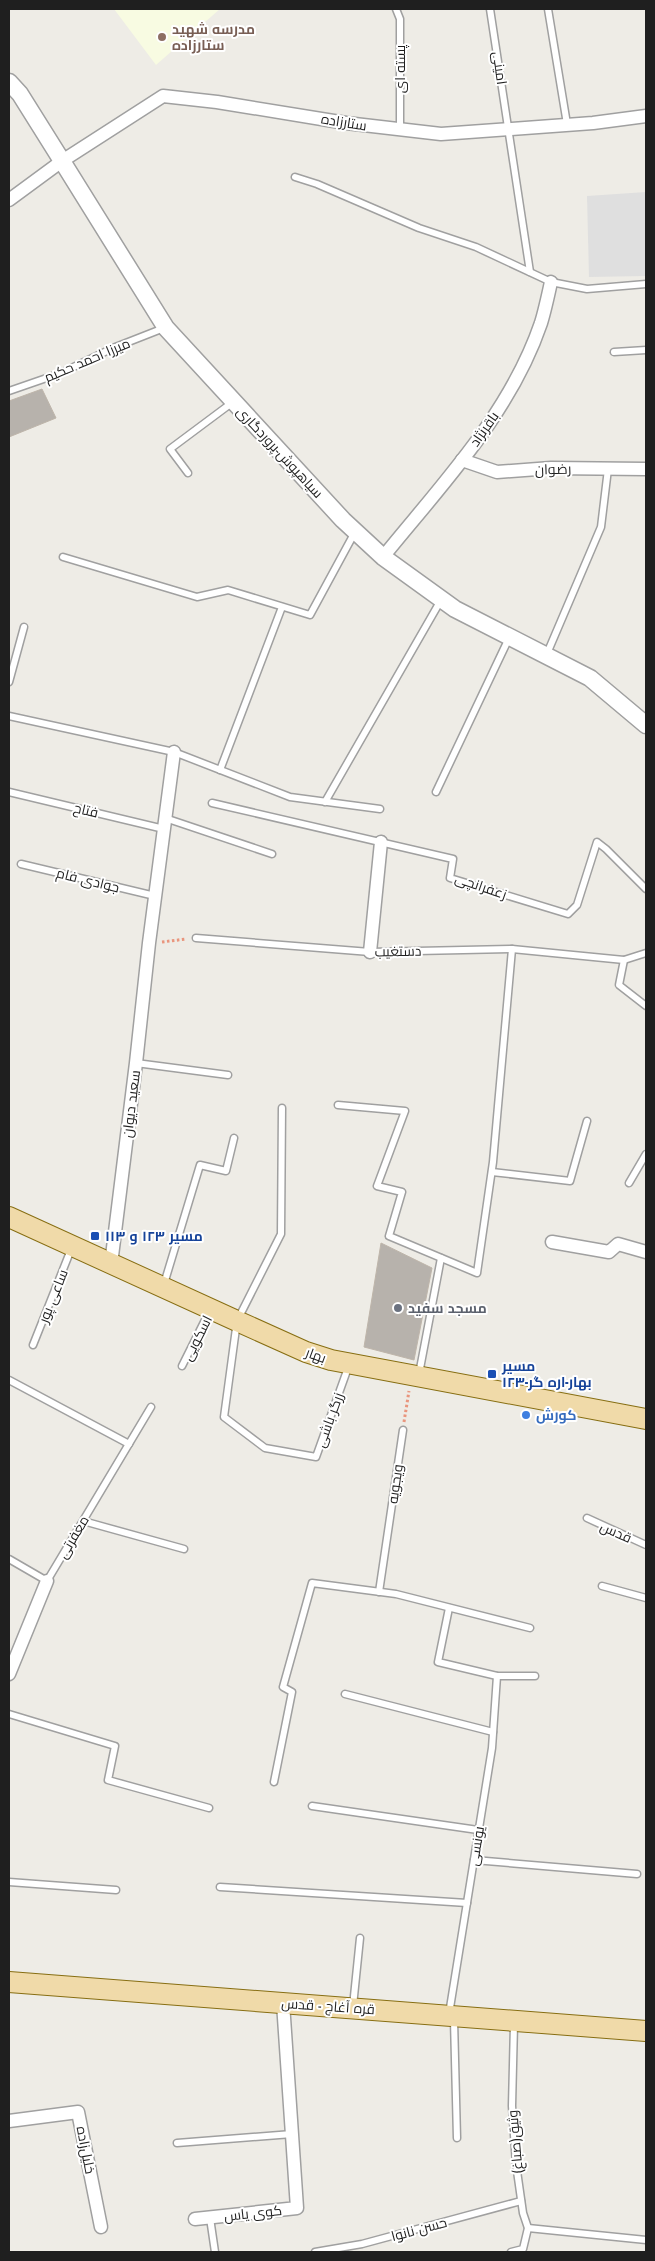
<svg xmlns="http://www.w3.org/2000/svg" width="655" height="2261" font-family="Jost,Cairo,sans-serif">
  <rect width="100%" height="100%" fill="#eeece6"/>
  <!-- education -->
  <path fill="#f8fbe2" d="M 114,9 L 220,9 L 156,65 Z"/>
  <!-- parking -->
  <path fill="#dfdfdf" d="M 646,192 L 646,276 L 589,277 L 587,196 Z"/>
  <!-- building -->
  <g fill="#b7b2ac" stroke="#beb5aa">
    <path d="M 42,389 L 56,418 L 9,437 L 9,401 Z"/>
    <path d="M 381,1243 L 432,1268 L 414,1360 L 364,1347 Z"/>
  </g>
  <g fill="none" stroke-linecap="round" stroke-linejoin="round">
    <defs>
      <g id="service">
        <path d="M 396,9 L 400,19 L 400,130"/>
        <path d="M 490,9 L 530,272"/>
        <path d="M 548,9 L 567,124"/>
        <path d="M 295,177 L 317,184 L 419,228 L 476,247 L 551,282 L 587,289 L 646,284"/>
        <path d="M 614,352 L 646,350"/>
        <path d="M 9,391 L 61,373 L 113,348 L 164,328"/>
        <path d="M 188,473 L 170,449 L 233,402"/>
        <path d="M 63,557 L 197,597 L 228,590 L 310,615 L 355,532"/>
        <path d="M 546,656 L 601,527 L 608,469"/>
        <path d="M 9,682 L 24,627"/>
        <path d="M 9,716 L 174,752 L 290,797 L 380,809"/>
        <path d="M 220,770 L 282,607"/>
        <path d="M 9,792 L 164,829"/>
        <path d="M 436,792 L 509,638"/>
        <path d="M 325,802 L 441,600"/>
        <path d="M 212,803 L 453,859 L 450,878 L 568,914 L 577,905 L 597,842 L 606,849 L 646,889"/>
        <path d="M 165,818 L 272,854"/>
        <path d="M 21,864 L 155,896"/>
        <path d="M 196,938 L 370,952 L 512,949 L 624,960 L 646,953"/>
        <path d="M 624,960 L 619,985 L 646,1006"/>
        <path d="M 136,1063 L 228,1075"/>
        <path d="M 338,1105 L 405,1111 L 377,1186 L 402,1192 L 389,1236 L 477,1273 L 493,1162 L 512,949"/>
        <path d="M 282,1108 L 281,1234 L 237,1321 L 224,1417 L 265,1448 L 316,1457 L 349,1365"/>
        <path d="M 492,1172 L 570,1181 L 587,1121"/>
        <path d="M 629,1183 L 646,1154"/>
        <path d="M 164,1284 L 200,1165 L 226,1171 L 234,1138"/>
        <path d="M 33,1345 L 72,1247"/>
        <path d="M 182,1366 L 210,1310"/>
        <path d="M 419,1374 L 441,1258"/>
        <path d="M 9,1380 L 129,1444"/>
        <path d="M 587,1518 L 646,1545"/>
        <path d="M 83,1521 L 184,1549"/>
        <path d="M 9,1559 L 47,1581 L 151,1407"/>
        <path d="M 602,1586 L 646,1598"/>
        <path d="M 379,1592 L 403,1430"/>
        <path d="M 449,1608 L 438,1662 L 497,1676 L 535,1676"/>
        <path d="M 345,1694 L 493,1732"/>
        <path d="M 9,1714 L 115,1746 L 108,1780 L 209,1808"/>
        <path d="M 274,1782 L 292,1692 L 283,1687 L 312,1583 L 396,1594 L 530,1628"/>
        <path d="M 312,1806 L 478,1830"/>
        <path d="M 474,1860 L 637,1874"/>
        <path d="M 9,1882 L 116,1890"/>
        <path d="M 220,1887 L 467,1903"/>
        <path d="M 353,2006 L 360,1938"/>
        <path d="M 449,2014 L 492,1748 L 497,1676"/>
        <path d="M 454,2020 L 457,2138"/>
        <path d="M 177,2143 L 292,2134"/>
        <path d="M 210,2218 L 215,2252"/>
        <path d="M 528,2228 L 646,2240"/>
        <path d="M 315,2252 L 362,2244 L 521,2201"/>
        <path d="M 511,2252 L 523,2249 L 528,2228 L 523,2213 L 516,2164 L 512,2106 L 514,2024"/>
      </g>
      <g id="minor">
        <path d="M 9,200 L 62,161 L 163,96 L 217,102 L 346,123 L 441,134 L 593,123 L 646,116"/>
        <path d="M 462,460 L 497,472 L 551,468 L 646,469"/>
        <path d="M 383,557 C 442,484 510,414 541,323 C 545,310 548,296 551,282"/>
        <path d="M 370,952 L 381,842"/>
        <path d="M 552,1242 L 609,1252 L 618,1244 L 646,1252"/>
        <path d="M 111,1264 L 136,1063 L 149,943 L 174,752"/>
        <path d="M 9,1674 L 47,1581"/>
        <path d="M 9,2121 L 78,2112 L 101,2227"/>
        <path d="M 195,2219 L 297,2208 L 283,2003"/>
      </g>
      <path id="tertiary" d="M 9,82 L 20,94 L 62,161 L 166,328 L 343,520 L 383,557 L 455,609 L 590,678 L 646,725"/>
      <g id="primary">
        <path d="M 9,1217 L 237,1321 L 306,1352 L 331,1360 L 646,1419"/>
        <path d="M 9,1982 L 646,2031"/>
      </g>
    </defs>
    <!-- service casing -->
    <use href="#service" stroke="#a0a0a0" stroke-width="9"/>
    <!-- minor casing -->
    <use href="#minor" stroke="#a0a0a0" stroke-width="15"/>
    <!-- tertiary casing -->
    <use href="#tertiary" stroke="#a0a0a0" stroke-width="19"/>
    <!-- primary casing -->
    <use href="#primary" stroke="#876e12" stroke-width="22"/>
    <!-- path -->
    <g stroke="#e9957d" stroke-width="3" stroke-dasharray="2.5 2.5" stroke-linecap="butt">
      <path d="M 162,942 L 186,939"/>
      <path d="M 404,1422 L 409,1391"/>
    </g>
    <!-- service -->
    <use href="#service" stroke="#fff" stroke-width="6"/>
    <!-- minor -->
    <use href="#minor" stroke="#fff" stroke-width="12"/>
    <!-- tertiary -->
    <use href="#tertiary" stroke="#fff" stroke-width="16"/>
    <!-- primary -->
    <use href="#primary" stroke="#f0daa9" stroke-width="20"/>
  </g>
  <!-- markers -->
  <circle fill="#8d6e63" stroke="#fff" stroke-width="2" cx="162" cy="37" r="5"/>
  <g fill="#1a4fb4" stroke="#fff" stroke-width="2">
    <rect x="90" y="1231" width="10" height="10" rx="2.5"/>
    <rect x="487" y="1369" width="10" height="10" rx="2.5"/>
  </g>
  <circle fill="#6b7280" stroke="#fff" stroke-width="2" cx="398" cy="1308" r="5"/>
  <circle fill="#3f7fe0" stroke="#fff" stroke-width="2" cx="526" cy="1415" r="5"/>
  <g text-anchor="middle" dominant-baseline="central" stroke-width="4" stroke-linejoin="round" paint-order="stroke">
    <!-- education labels -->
    <g font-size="14" font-weight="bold" fill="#785e54" stroke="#fff" text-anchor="start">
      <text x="172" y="29">مدرسه شهید<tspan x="172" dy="16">ستارزاده</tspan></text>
    </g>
    <!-- street labels -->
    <g font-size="14" fill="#1f1f1f" stroke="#fff">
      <text transform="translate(500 68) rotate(82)">امینی</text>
      <text transform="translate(400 69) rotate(-90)">پسته ای</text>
      <text transform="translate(344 122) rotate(9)">ستارزاده</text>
      <text transform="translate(87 360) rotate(-23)">میرزا احمد حکیم</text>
      <text transform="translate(484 429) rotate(-55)">باقرنژاد</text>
      <text transform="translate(280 452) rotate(47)">سیاهپوش-پروردگاری</text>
      <text transform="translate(553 469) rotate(-2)">رضوان</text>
      <text transform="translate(86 810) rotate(13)">فتاح</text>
      <text transform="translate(88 880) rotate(14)">جوادی فام</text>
      <text transform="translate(481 886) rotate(19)">زعفرانچی</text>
      <text transform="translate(398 951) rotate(-1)">دستغیب</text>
      <text transform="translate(131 1104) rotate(-83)">سعید دیوان</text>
      <text transform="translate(53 1296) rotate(-68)">ساعی پور</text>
      <text transform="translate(197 1338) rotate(-63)">اسکویی</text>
      <text transform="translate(316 1355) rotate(20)">بهار</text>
      <text transform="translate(329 1420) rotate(-70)">زرگر باشی</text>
      <text transform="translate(395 1484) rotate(-82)">ویجویه</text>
      <text transform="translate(616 1532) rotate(24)">قدس</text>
      <text transform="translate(73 1537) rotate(-59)">مغفرتی</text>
      <text transform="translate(476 1846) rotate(-81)">یونسی</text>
      <text transform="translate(328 2006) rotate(4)">قره آغاج - قدس</text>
      <text transform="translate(515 2142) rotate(-95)">وثیق(صباغ)</text>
      <text transform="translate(86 2150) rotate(79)">خلیل‌زاده</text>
      <text transform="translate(253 2213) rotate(-6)">کوی یاس</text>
      <text transform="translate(419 2229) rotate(-15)">حسن نانوا</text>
    </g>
    <!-- transit labels -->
    <g font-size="14" font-weight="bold" fill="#164399" stroke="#fff" text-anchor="start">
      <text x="105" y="1236">مسیر ۱۲۳ و ۱۱۳</text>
      <text x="502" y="1366">مسیر<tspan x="502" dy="16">۱۲۳-بهار-اره گر</tspan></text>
    </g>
    <!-- worship labels -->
    <g font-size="14" font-weight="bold" fill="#5b616d" stroke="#fff" text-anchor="start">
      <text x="408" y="1308">مسجد سفید</text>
    </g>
    <!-- shop labels -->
    <g font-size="14" font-weight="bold" fill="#366cbe" stroke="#fff" text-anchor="start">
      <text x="536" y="1415">کورش</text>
    </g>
  </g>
  <!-- border -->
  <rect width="655" height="2261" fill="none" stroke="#1f1f1f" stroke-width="20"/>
</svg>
